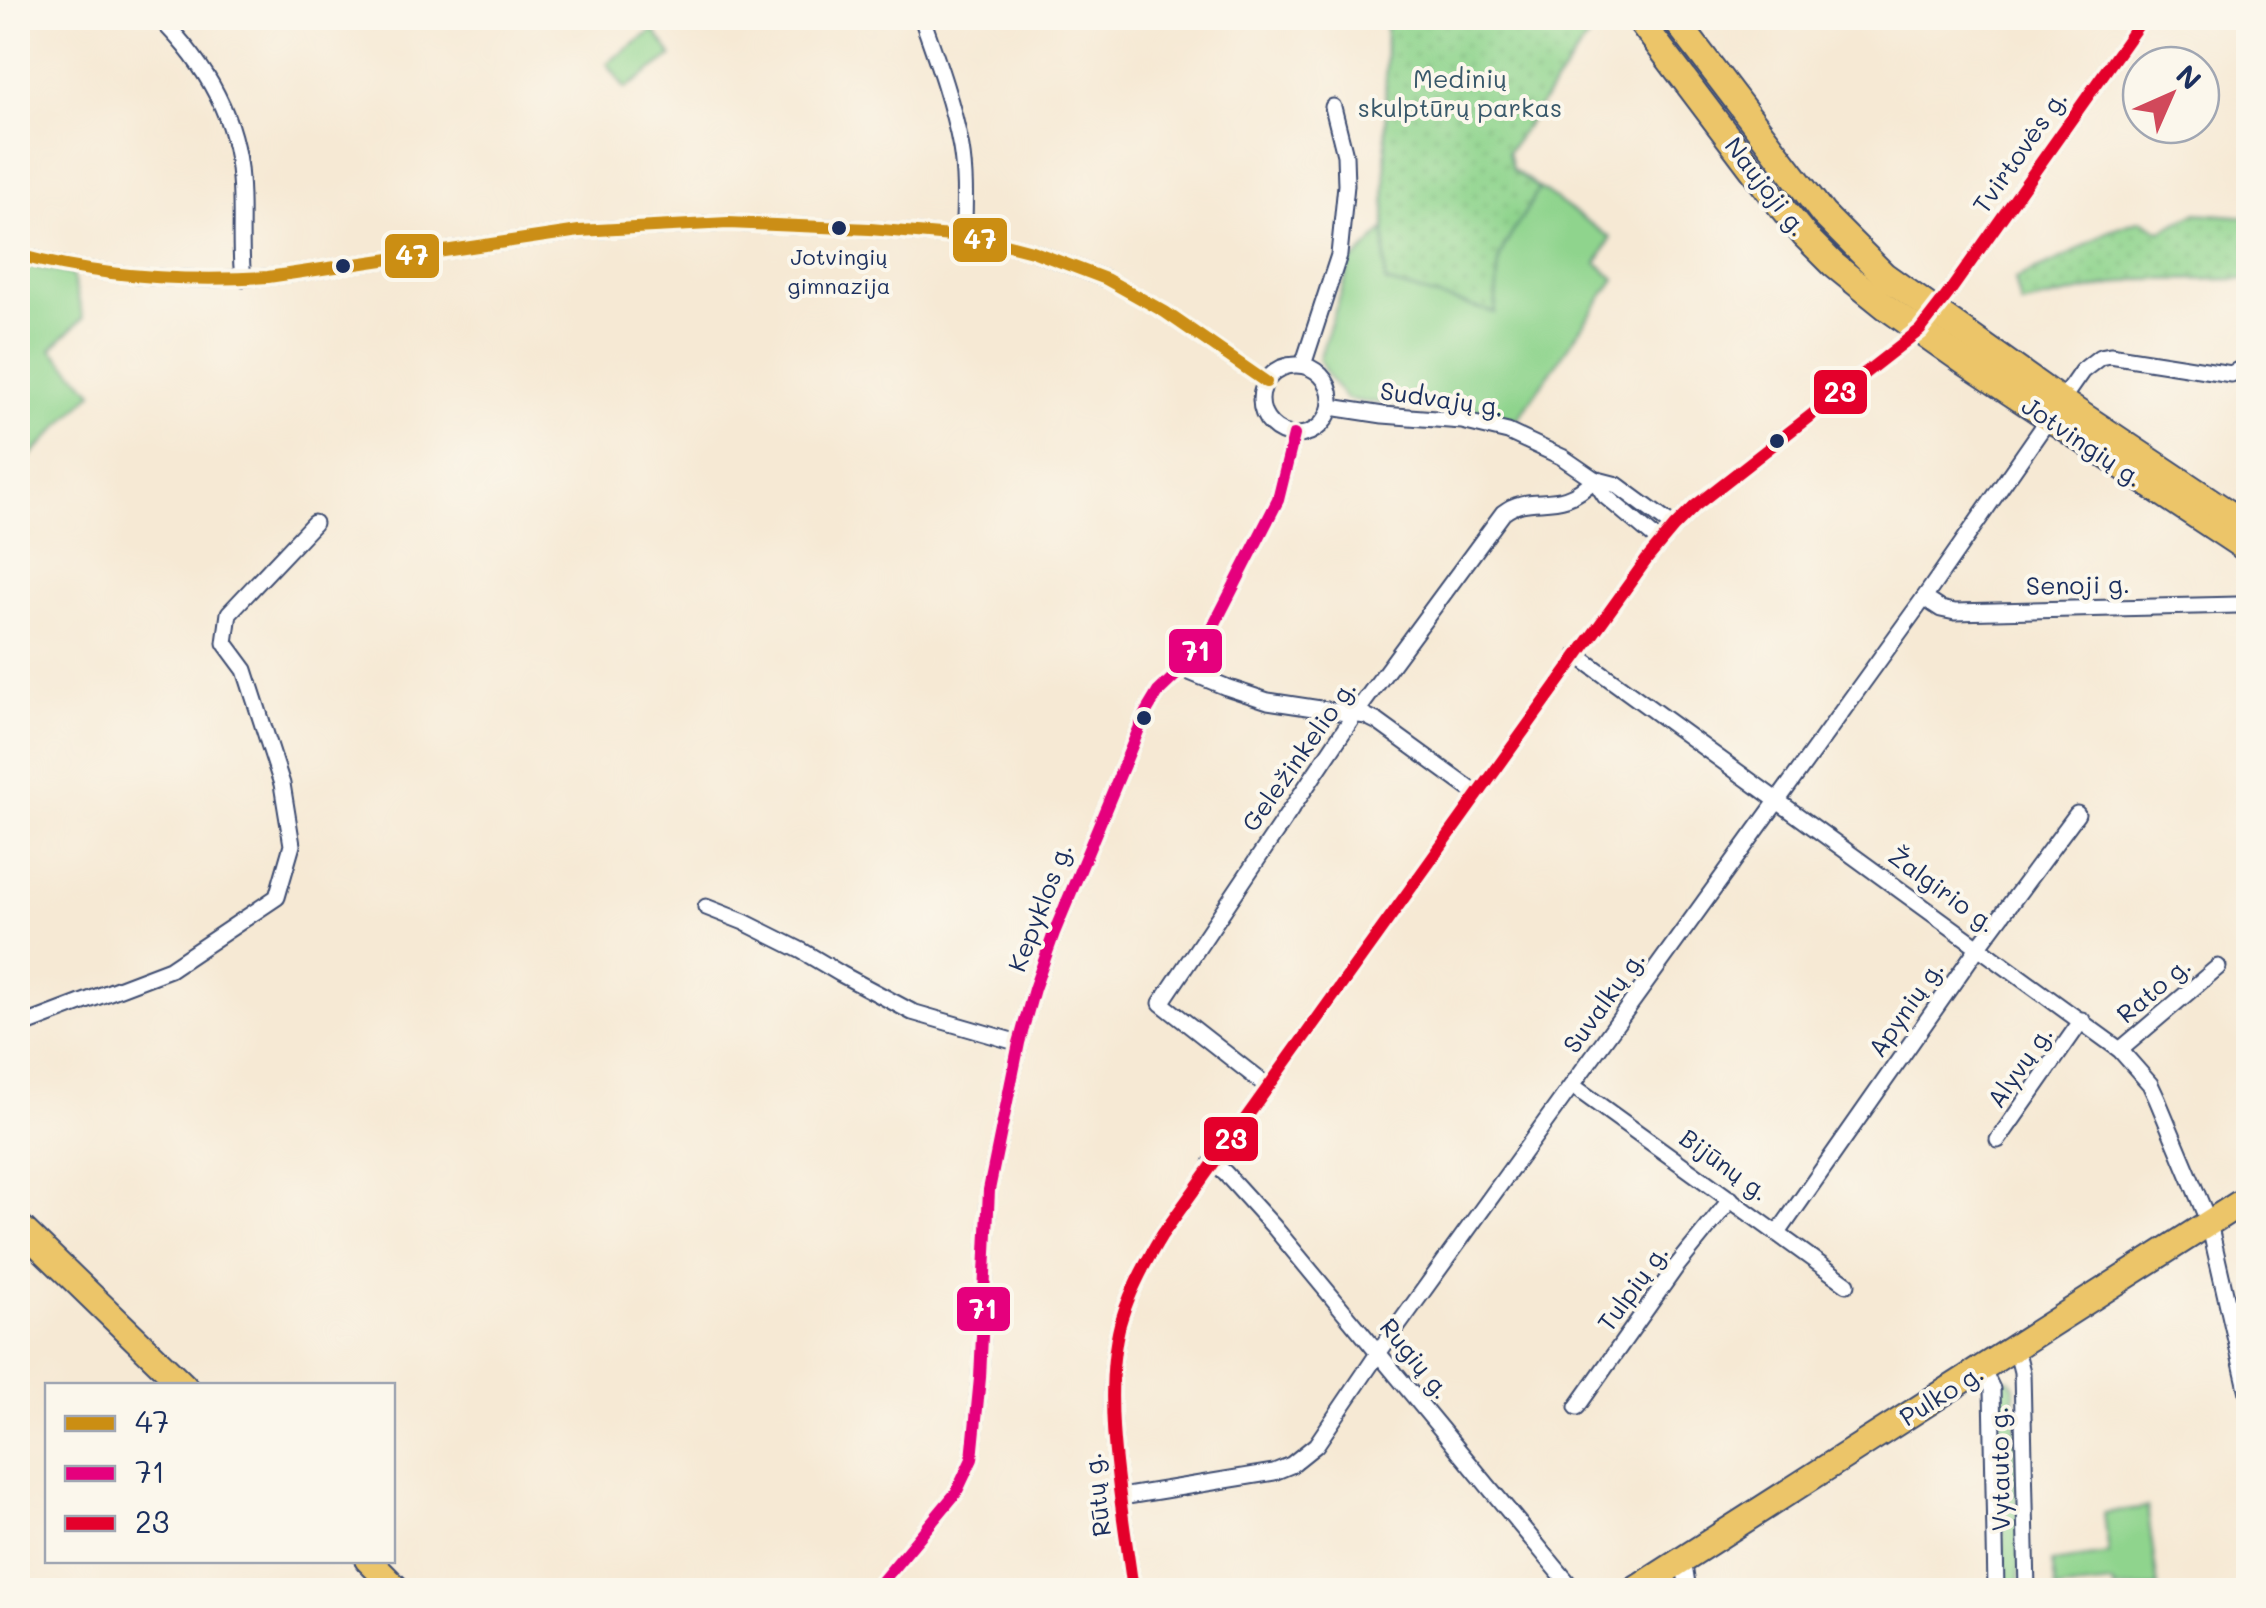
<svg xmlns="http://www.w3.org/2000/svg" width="2266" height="1608" font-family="Mali,sans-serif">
  <defs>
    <pattern id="park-dots" width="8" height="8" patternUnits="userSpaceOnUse" patternTransform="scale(2.5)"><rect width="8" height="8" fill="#8fd48d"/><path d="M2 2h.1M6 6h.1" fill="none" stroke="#7bb67c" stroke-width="1.8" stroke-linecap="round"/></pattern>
  </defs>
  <rect width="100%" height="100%" fill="#fbf7ec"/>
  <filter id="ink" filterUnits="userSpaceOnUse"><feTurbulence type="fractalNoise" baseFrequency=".01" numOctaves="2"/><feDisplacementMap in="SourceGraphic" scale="20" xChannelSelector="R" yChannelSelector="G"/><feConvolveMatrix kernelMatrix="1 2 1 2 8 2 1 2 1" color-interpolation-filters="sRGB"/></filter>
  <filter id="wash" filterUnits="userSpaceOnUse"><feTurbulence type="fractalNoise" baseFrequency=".0048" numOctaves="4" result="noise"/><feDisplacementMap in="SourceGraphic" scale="40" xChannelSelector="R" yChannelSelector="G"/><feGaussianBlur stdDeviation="2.25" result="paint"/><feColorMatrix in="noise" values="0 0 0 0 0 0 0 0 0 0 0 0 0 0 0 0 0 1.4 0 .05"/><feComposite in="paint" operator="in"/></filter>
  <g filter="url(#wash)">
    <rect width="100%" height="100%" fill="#f6e9d4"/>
    <!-- green -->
    <g fill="#8fd48d" stroke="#558276" stroke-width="2.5">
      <path d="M 1386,18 L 1601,18 L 1508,152 L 1512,169 L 1611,238 L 1597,263 L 1615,279 L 1517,420 L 1468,408 L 1364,402 L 1346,399 L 1327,375 L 1319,359 L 1351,263 L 1385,230 Z"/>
      <path d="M 654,30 L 672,56 L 625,89 L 607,63 Z"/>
      <path d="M 18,264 L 72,274 L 83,318 L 51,349 L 93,392 L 18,469 Z"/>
      <path d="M 2009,1379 L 2014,1387 L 2020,1590 L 2004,1590 L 2000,1386 L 2003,1380 Z"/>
      <path d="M 2147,1507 L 2158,1587 L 2115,1590 L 2113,1584 L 2056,1590 L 2052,1562 L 2109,1554 L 2104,1513 Z"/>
    </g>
    <!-- park -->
    <g fill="url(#park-dots)" stroke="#558276" stroke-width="2.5">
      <path d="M 1386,18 L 1601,18 L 1508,152 L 1512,169 L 1539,189 L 1504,247 L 1499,260 L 1495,313 L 1385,282 Z"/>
      <path d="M 2196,213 L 2248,217 L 2248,279 L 2134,280 L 2021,305 L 2015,279 L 2064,258 L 2107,232 L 2141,220 L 2161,231 Z"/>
    </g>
  </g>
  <g filter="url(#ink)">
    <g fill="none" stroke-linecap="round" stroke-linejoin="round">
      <defs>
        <g id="minor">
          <path d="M 159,18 C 203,61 236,115 240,179 C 243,212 239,246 243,279"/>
          <path d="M 922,18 C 937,60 953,104 961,148 C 966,177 965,208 963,237"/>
          <path d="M 18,255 C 99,277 184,282 268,277 L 579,231 L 728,223 L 870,229 L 963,237 L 1001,243 L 1032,251 L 1106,279 L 1165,312 L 1266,382"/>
          <circle cx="1296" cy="400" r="35"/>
          <path d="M 1303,365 L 1339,255 L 1346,185 L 1345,155 L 1333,107"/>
          <path d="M 1331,407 L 1383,415 L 1462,421 L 1508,432 L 1562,457 L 1594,479 L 1617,485 L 1674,527"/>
          <path d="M 1594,479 L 1605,496 L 1661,543"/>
          <path d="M 1924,598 L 1941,609 L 1955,612 L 2237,605"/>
          <path d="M 1577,655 L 2120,1050 L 2150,1084 L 2157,1099 L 2209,1223 L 2248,1393"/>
          <path d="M 1182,669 L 1226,687 L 1268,701 L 1366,716 L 1378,722 L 1477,794"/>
          <path d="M 706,907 L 744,922 L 802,951 L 841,974 L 912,1012 L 1019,1043"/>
          <path d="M 18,1027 L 170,969 L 277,897 L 292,845 L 282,784 L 245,670 L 225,643 L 229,613 L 314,523"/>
          <path d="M 2120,1050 L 2218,967"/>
          <path d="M 1267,1086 L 1161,1003 L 1355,714 L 1503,513 C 1532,490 1559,517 1594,479"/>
          <path d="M 1573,1086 L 1847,1284"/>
          <path d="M 1998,1140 L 2082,1020"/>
          <path d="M 1212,1163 L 1225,1173 L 1274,1227 L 1574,1590"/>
          <path d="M 1778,1233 L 1979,946 L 2077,814"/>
          <path d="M 2012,1350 L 2019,1360 L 2022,1372 L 2027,1590"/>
          <path d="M 1982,1368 L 1992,1389 L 1996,1590"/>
          <path d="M 1577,1407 L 1676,1267 L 1731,1199"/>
          <path d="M 1121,1497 L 1274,1472 L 1291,1465 L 1316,1445 L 1379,1352 L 1924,598 L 2082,371 L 2100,357 L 2110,355 L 2231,374 L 2248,365"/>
          <path d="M 1679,1562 L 1685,1571 L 1688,1590"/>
          <path d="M 1663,1573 L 1673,1590"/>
          <path d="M 875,1590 L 956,1493 L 972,1459 L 980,1378 L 989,1190 L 1019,1043 L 1034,989 L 1054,933 L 1146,712 L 1158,692 L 1182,669 L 1211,631 L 1278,500 L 1294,435"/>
          <path d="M 1133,1590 C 1123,1511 1100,1401 1120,1324 C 1129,1292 1145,1263 1162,1235 L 1647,559 L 1674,527 L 1695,506 L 1920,330 L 1948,294 L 2143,18"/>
        </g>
        <g id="primary">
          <path d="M 1638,18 L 1774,198 L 1805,236 L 1834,265 L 1886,307 L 1963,361 L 2248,550"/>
          <path d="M 1674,18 L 1823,214 L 1884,275 L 2061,401 L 2248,526"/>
          <path d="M 18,1225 L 184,1386"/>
          <path d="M 368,1560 L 398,1590"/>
          <path d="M 1635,1590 L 2248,1198"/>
        </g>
      </defs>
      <!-- minor casing -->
      <use href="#minor" stroke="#3c4b70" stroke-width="19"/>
      <!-- primary casing -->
      <use href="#primary" stroke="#3c4b70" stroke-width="29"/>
      <!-- minor -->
      <use href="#minor" stroke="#fff" stroke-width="15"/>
      <!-- primary -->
      <use href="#primary" stroke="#ecc569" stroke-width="25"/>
      <defs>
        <path id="bus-1" d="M 18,255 C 99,277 184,282 268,277 L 579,231 L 728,223 L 870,229 L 963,237 L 1001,243 L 1032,251 L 1106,279 L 1165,312 L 1266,382"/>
        <path id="bus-2" d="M 875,1590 L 956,1493 L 972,1459 L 980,1378 L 989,1190 L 1019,1043 L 1034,989 L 1054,933 L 1146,712 L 1158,692 L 1182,669 L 1211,631 L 1278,500 L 1294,435"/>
        <path id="bus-3" d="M 1133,1590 C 1123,1511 1100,1401 1120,1324 C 1129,1292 1145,1263 1162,1235 L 1647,559 L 1674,527 L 1695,506 L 1920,330 L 1948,294 L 2143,18"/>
      </defs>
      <!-- bus-1 casing -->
      <use href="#bus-1" stroke="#fbf7ec" stroke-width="20"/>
      <!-- bus-2 casing -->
      <use href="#bus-2" stroke="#fbf7ec" stroke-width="20"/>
      <!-- bus-3 casing -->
      <use href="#bus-3" stroke="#fbf7ec" stroke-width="20"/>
      <!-- bus-1 -->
      <use href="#bus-1" stroke="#cb8e13" stroke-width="12"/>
      <!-- bus-2 -->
      <use href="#bus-2" stroke="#e5007d" stroke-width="12"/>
      <!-- bus-3 -->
      <use href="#bus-3" stroke="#e4002b" stroke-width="12"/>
    </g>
  </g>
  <!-- markers -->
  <g fill="#1b2f5e" stroke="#fbf7ec" stroke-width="4">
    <circle cx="839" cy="228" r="9"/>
    <circle cx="343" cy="266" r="9"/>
    <circle cx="1777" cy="441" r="9"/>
    <circle cx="1144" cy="718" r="9"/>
  </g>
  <g text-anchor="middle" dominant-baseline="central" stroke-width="8" stroke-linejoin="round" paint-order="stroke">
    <!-- bus labels -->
    <g font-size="22" fill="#1b2f5e" stroke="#fbf7ec">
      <text x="839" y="256">Jotvingių<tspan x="839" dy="29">gimnazija</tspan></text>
    </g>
    <!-- park labels -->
    <g font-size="25" fill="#38586a" stroke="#fbf7ec">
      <text x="1460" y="78">Medinių<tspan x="1460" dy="29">skulptūrų parkas</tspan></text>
    </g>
    <!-- street labels -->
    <g font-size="25" fill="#1b2f5e" stroke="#fbf7ec">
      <text transform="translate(2019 151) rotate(-55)">Tvirtovės g.</text>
      <text transform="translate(1767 186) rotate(52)">Naujoji g.</text>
      <text transform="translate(1442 398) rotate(8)">Sudvajų g.</text>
      <text transform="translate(2083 441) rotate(34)">Jotvingių g.</text>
      <text transform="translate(2078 584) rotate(-1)">Senoji g.</text>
      <text transform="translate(1298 755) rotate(-55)">Geležinkelio g.</text>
      <text transform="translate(1943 889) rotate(36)">Žalgirio g.</text>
      <text transform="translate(1039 907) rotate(-69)">Kepyklos g.</text>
      <text transform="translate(2153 989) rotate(-40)">Rato g.</text>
      <text transform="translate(1603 1001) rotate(-54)">Suvalkų g.</text>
      <text transform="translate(1905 1008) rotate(-55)">Apynių g.</text>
      <text transform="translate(2019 1066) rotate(-55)">Alyvų g.</text>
      <text transform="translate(1725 1164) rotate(36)">Bijūnų g.</text>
      <text transform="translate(1632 1287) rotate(-54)">Tulpių g.</text>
      <text transform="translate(1416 1358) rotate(51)">Rugių g.</text>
      <text transform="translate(1941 1394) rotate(-32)">Pulko g.</text>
      <text transform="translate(1999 1469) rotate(-91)">Vytauto g.</text>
      <text transform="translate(1096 1495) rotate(-97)">Rūtų g.</text>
    </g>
  </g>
  <g stroke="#fbf7ec" stroke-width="4">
    <rect x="951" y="216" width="58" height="48" rx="10" fill="#cb8e13"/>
    <rect x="383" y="232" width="58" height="48" rx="10" fill="#cb8e13"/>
    <rect x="1812" y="368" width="57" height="48" rx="10" fill="#e4002b"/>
    <rect x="1167" y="627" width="57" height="48" rx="10" fill="#e5007d"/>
    <rect x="1202" y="1115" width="58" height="48" rx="10" fill="#e4002b"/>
    <rect x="955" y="1285" width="57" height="48" rx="10" fill="#e5007d"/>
  </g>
  <g font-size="28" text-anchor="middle" font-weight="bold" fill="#fff">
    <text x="980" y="249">47</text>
    <text x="412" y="265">47</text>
    <text x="1840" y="402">23</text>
    <text x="1196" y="661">71</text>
    <text x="1231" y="1149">23</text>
    <text x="983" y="1319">71</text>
  </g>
  <!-- margin -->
  <rect width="2266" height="1608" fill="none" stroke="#fbf7ec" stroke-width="60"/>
  <!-- legend -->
  <rect x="45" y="1383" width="350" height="180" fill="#fbf7ec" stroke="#a1a7b3" stroke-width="2.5"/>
  <rect x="65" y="1416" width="50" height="15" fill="#cb8e13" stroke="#a1a7b3" stroke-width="2.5"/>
  <text x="135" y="1433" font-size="30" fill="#1b2f5e">47</text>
  <rect x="65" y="1466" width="50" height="15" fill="#e5007d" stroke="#a1a7b3" stroke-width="2.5"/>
  <text x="135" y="1483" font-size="30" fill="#1b2f5e">71</text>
  <rect x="65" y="1516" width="50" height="15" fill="#e4002b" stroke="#a1a7b3" stroke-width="2.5"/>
  <text x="135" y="1533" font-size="30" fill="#1b2f5e">23</text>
  <!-- north arrow -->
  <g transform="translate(2171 95) rotate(45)"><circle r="48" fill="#fbf7ec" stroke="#a1a7b3" stroke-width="2.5"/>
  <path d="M0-8L18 38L0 25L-18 38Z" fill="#d1495b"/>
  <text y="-15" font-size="28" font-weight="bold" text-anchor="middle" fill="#1b2f5e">N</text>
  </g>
</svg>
